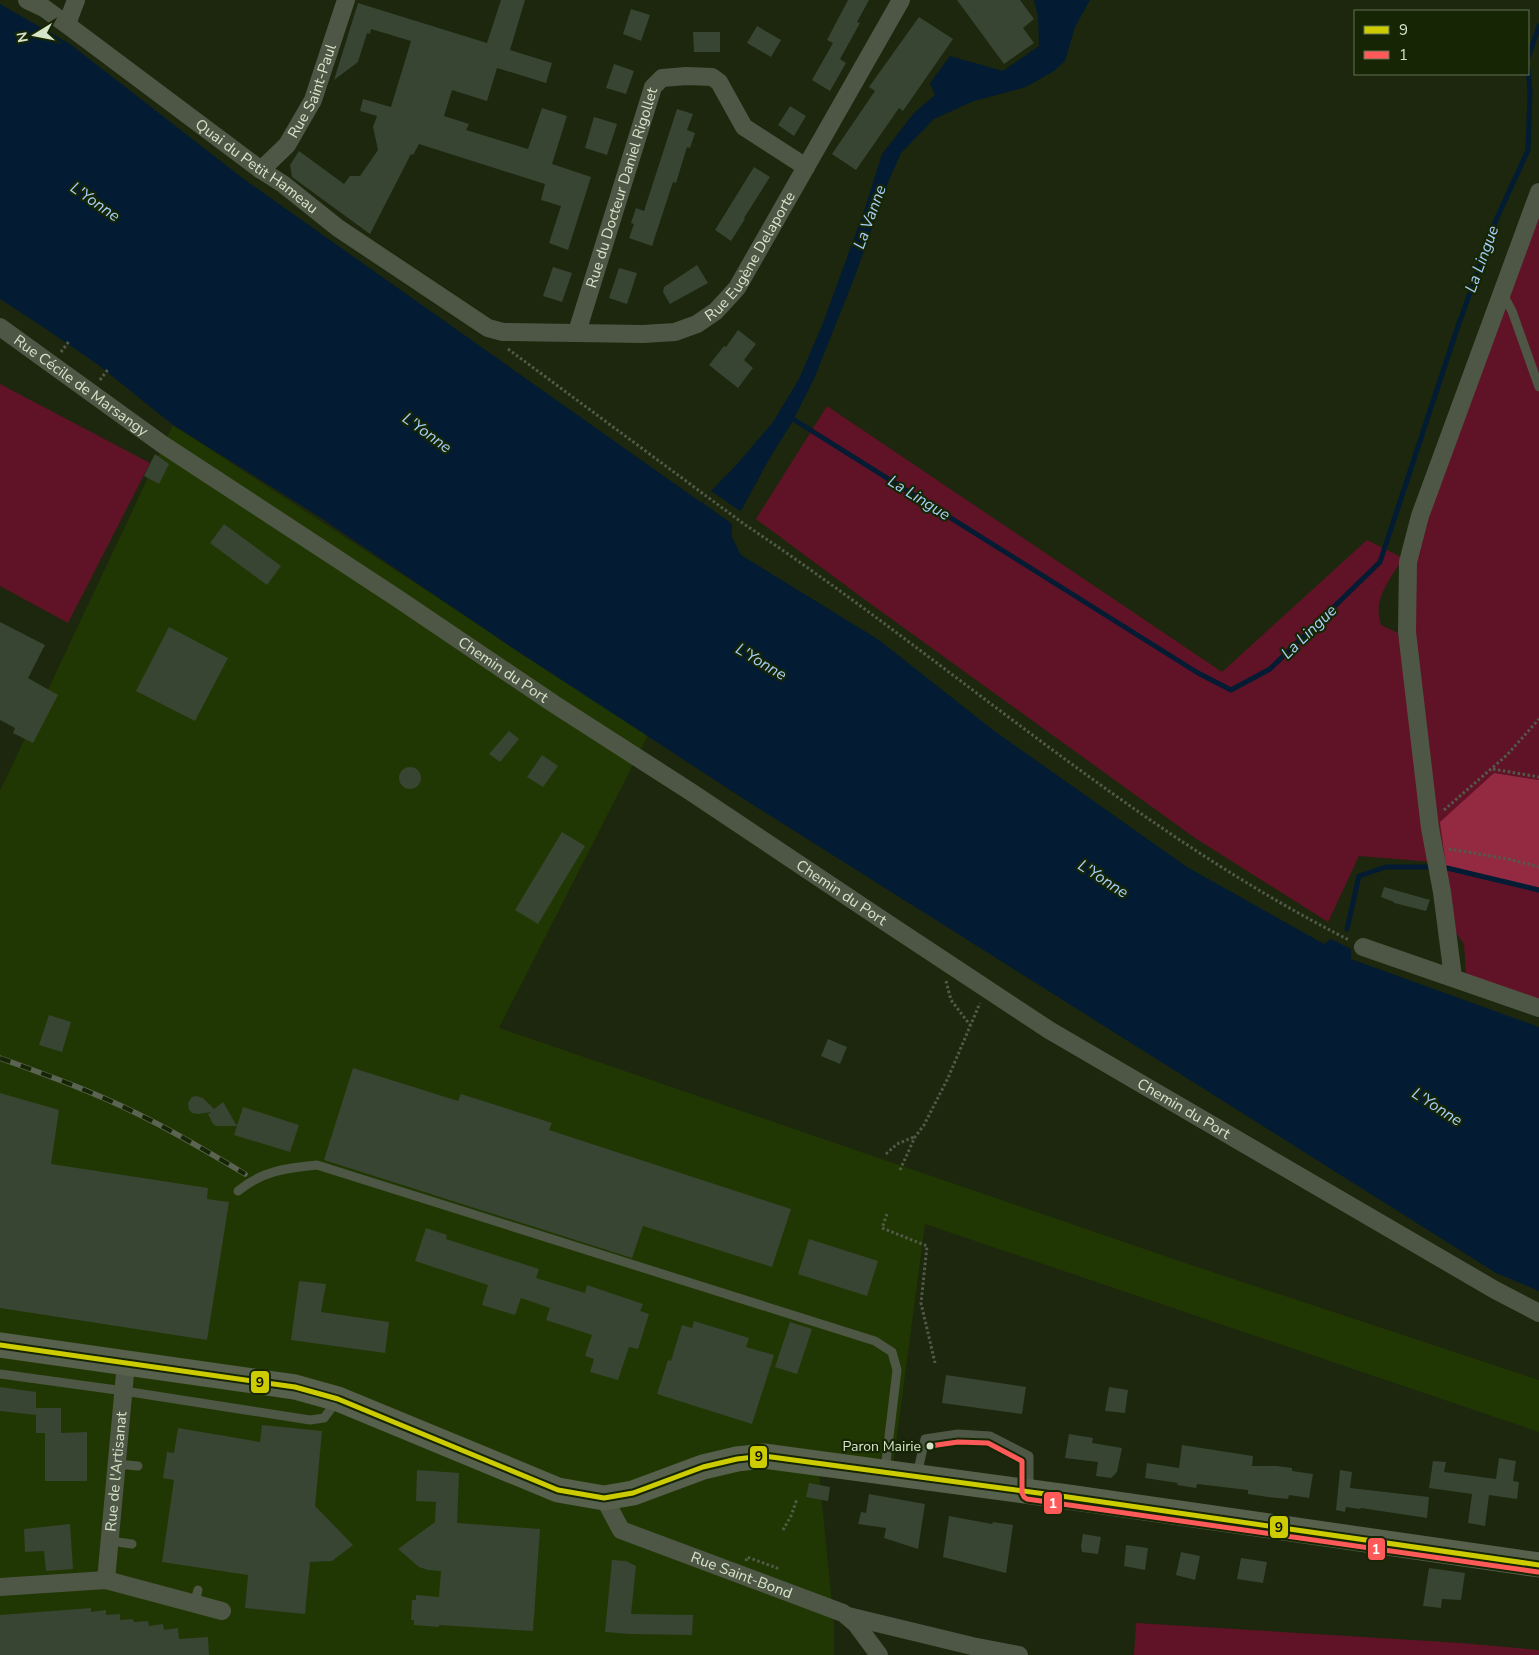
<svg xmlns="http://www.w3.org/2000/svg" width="1539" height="1655" font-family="'Nunito Sans',sans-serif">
  <rect width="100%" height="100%" fill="#1c270d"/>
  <!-- built -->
  <path fill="#213703" d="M 173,425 L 648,735 L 499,1028 L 1188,1264 L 1539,1380 L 1539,1432 L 925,1224 L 892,1473 L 818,1463 L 834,1624 L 834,1655 L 0,1655 L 0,791 Z"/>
  <!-- green -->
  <g fill="#601326">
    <path d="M 1539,216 L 1539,780 L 1493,773 L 1446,865 L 1539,888 L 1539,1000 L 1466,974 L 1464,944 L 1454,930 L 1443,865 L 1415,642 L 1413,560 Z"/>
    <path d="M 0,384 L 150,463 L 68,623 L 0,586 Z"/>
    <path d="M 827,406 L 1222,672 L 1367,540 L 1403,558 C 1390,580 1372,599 1381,625 L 1398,633 L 1433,862 L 1359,856 L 1328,922 L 1195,838 L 864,599 L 756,519 Z"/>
    <path d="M 1136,1623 L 1461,1643 L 1539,1650 L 1539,1655 L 1134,1655 Z"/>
  </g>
  <!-- forest -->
  <path fill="#942a42" d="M 1494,773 L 1539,780 L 1539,888 L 1446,866 L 1440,822 Z"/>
  <!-- water -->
  <path fill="#031c33" d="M 1034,0 L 1090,0 L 1075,27 L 1065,61 L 1054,71 L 1026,87 L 974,101 L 934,119 L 901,153 L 889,180 L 855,276 L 814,379 L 791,424 L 768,461 L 742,509 L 732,524 L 732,537 L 741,555 L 879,640 L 993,730 L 1187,867 L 1324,944 L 1331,939 L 1351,949 L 1351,959 L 1539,1027 L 1539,1291 L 1496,1273 L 747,801 L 514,649 L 318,516 L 173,425 L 97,364 L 43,327 L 0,299 L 0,4 L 70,44 L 245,180 L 702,503 L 711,491 L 738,463 L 773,422 L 799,379 L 823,323 L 864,211 L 882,154 L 914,113 L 935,95 L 930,83 L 950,56 L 1003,71 L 1039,46 L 1038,16 Z"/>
  <!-- pier -->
  <path fill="#1c270d" d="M 711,491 L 743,513 L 735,526 L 703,503 Z"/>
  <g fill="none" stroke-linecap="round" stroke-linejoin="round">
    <!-- stream -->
    <g stroke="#031c33" stroke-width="5">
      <path d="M 1528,58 L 1539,26"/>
      <path d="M 788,416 L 1198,673 L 1231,690 L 1270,669 L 1380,562 L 1457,329 L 1496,220 L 1528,150 L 1530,92 L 1528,68"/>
      <path d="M 1447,868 L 1539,890"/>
      <path d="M 1347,929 L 1359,876 L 1386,867 L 1431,867"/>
    </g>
  </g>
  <!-- building -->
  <g fill="#374532">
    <path d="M 501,0 L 525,0 L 510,50 L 552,63 L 546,83 L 497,68 L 487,101 L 452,90 L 444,116 L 469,124 L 466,130 L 528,149 L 542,108 L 567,116 L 552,164 L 591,177 L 568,250 L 549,243 L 561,206 L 541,200 L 545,184 L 419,144 L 413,155 L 411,154 L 370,234 L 292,177 L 290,165 L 299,151 L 344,184 L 350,176 L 360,176 L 378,150 L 373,127 L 377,116 L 360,111 L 363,99 L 391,107 L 411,41 L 371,29 L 370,34 L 367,33 L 358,62 L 334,80 L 358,3 L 487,43 Z"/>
    <path d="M 848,0 L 869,0 L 857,22 L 860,23 L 840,59 L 846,63 L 830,91 L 812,80 L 833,43 L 827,40 Z"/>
    <path d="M 957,0 L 1020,0 L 1034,19 L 1023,28 L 1034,43 L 1004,64 Z"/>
    <path d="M 631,9 L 650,15 L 641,41 L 623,34 Z"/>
    <path d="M 919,17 L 953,39 L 903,111 L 899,108 L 856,170 L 832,154 L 875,91 L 869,87 Z"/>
    <path d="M 757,26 L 781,40 L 771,57 L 747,43 Z"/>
    <path d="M 693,32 L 720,32 L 720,52 L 694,52 Z"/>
    <path d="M 614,64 L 634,71 L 626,94 L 606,88 Z"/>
    <path d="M 790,106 L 806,116 L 794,136 L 778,125 Z"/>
    <path d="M 677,109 L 693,114 L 687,130 L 695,133 L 690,148 L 687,147 L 676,183 L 673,182 L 652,246 L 629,238 L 634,224 L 631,223 L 636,208 L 644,211 Z"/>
    <path d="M 594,117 L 617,124 L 607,155 L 585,148 Z"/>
    <path d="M 754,167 L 770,177 L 744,218 L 745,219 L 731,241 L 715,230 Z"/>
    <path d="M 697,265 L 708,283 L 670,304 L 663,292 L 664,287 Z"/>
    <path d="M 553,267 L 572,273 L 562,302 L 543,296 Z"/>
    <path d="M 619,268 L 637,273 L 627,304 L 609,298 Z"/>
    <path d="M 738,330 L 756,344 L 744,360 L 753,368 L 738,388 L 709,365 L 724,346 L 726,347 Z"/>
    <path d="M 155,454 L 169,464 L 159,484 L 144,476 Z"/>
    <path d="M 224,524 L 281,566 L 267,585 L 210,543 Z"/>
    <path d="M 0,622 L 45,645 L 28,678 L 58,695 L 33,743 L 13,733 L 15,728 L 0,720 Z"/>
    <path d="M 169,627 L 228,658 L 195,721 L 136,691 Z"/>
    <path d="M 509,731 L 519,739 L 500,762 L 489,754 Z"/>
    <path d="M 542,755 L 558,766 L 543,787 L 527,777 Z"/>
    <circle cx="410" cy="778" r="11"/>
    <path d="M 562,832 L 585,846 L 538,924 L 515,910 Z"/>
    <path d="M 1384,887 L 1430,900 L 1426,911 L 1394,903 L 1394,902 L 1381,897 Z"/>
    <path d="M 49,1015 L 71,1022 L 62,1052 L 39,1045 Z"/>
    <path d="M 828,1039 L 847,1047 L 840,1064 L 821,1056 Z"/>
    <path d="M 353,1068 L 458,1101 L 461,1094 L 552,1123 L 549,1130 L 791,1209 L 772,1267 L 643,1226 L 632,1258 L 324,1160 Z"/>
    <path d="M 0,1093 L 59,1110 L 51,1164 L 208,1188 L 207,1199 L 229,1202 L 207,1340 L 0,1308 Z"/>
    <path d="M 196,1096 L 203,1098 L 214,1109 L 223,1102 L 237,1126 L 243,1107 L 299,1125 L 290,1152 L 234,1135 L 237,1126 L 216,1126 L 213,1124 L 208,1114 L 211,1112 L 198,1114 L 192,1113 L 189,1110 L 188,1103 L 192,1097 Z"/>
    <path d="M 426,1228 L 447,1235 L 446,1239 L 539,1269 L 536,1278 L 585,1293 L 587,1285 L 643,1304 L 640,1311 L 649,1314 L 638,1349 L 629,1347 L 618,1380 L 590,1372 L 594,1359 L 585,1356 L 592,1335 L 546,1320 L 550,1308 L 521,1298 L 515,1315 L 482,1305 L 488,1285 L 415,1261 Z"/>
    <path d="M 809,1239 L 878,1261 L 867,1296 L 798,1274 Z"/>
    <path d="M 299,1281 L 326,1284 L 321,1312 L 389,1322 L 385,1353 L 291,1340 Z"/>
    <path d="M 694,1321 L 749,1338 L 746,1347 L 774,1355 L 752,1424 L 657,1394 L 668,1360 L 671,1361 L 682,1325 L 692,1328 Z"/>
    <path d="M 790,1322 L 812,1329 L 797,1374 L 775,1367 Z"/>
    <path d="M 946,1375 L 1026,1387 L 1022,1414 L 942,1403 Z"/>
    <path d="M 0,1387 L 36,1392 L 36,1408 L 61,1408 L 61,1433 L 87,1432 L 87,1481 L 45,1481 L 45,1433 L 36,1433 L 36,1415 L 0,1411 Z"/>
    <path d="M 1109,1387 L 1128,1390 L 1125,1413 L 1105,1411 Z"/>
    <path d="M 262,1425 L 322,1431 L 315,1506 L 353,1545 L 332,1561 L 310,1562 L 305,1614 L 245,1608 L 248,1575 L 162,1562 L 174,1480 L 163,1478 L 167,1452 L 174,1453 L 178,1428 L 260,1442 Z"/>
    <path d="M 1069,1434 L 1093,1438 L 1092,1443 L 1122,1448 L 1117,1472 L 1111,1478 L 1096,1476 L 1098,1462 L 1065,1458 Z"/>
    <path d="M 1182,1445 L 1253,1456 L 1252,1466 L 1277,1466 L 1292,1468 L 1292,1471 L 1313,1474 L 1309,1498 L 1289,1495 L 1288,1499 L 1268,1497 L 1248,1494 L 1248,1490 L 1197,1484 L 1196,1488 L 1177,1485 L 1178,1483 L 1145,1478 L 1147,1463 L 1179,1468 Z"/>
    <path d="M 1499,1458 L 1516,1461 L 1513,1481 L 1519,1482 L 1517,1499 L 1489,1495 L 1485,1526 L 1468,1523 L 1472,1494 L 1429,1488 L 1433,1461 L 1446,1462 L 1444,1472 L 1496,1479 Z"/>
    <path d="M 417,1470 L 459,1473 L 457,1523 L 540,1529 L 533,1631 L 439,1625 L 439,1627 L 414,1625 L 414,1620 L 411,1620 L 412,1600 L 416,1600 L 416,1595 L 439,1597 L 441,1571 L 428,1570 L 419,1567 L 398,1549 L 435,1522 L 436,1502 L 416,1501 Z"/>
    <path d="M 1340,1470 L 1352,1472 L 1350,1488 L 1429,1497 L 1427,1518 L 1361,1508 L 1360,1509 L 1346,1507 L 1345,1512 L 1336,1510 Z"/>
    <path d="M 809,1483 L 830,1487 L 828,1501 L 806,1497 Z"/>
    <path d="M 869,1494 L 925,1504 L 918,1549 L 884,1538 L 886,1528 L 858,1524 L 861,1512 L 866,1513 Z"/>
    <path d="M 949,1516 L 992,1524 L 993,1522 L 1013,1525 L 1006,1573 L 943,1557 Z"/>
    <path d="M 70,1524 L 73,1569 L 46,1571 L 44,1551 L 25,1552 L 24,1529 Z"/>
    <path d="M 1083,1534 L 1101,1537 L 1098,1554 L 1082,1552 L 1081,1546 Z"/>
    <path d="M 1126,1545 L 1148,1548 L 1145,1570 L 1124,1566 Z"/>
    <path d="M 1181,1552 L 1200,1556 L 1195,1580 L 1176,1575 Z"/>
    <path d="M 1241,1558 L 1267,1562 L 1263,1583 L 1237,1579 Z"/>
    <path d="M 612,1560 L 626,1561 L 636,1566 L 631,1614 L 693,1615 L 692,1635 L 630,1634 L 605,1632 Z"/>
    <path d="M 1429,1568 L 1465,1573 L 1461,1600 L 1442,1599 L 1441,1608 L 1423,1606 Z"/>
    <path d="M 91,1608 L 91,1612 L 106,1610 L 106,1615 L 120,1614 L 120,1620 L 133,1619 L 134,1622 L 148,1621 L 149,1626 L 163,1624 L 164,1630 L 178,1628 L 179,1639 L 208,1637 L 209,1655 L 0,1655 L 0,1615 Z"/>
  </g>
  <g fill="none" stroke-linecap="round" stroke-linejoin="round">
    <!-- path -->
    <g stroke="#525a4a" stroke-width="3" stroke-dasharray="2.5 2.5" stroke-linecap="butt">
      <path d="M 508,349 L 744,524 C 947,659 1130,829 1349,940"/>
      <path d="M 61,352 L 70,340"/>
      <path d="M 100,380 L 109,368"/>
      <path d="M 1493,769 L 1539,777"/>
      <path d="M 1444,810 L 1507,755 L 1539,719"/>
      <path d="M 1449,849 L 1508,859 L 1539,867"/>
      <path d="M 946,981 L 951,1000 L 970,1025"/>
      <path d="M 886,1154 L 897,1144 L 914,1137"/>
      <path d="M 900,1170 L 915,1137 L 924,1125 L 948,1078 L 980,1003"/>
      <path d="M 887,1214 L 882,1228 L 927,1246 L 921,1303 L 935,1363"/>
      <path d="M 783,1530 L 791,1516 L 797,1499"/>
      <path d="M 746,1561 L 747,1557 L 777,1568 L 776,1571"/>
    </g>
    <!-- lane -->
    <g stroke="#4e5745" stroke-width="9">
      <path d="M 1503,294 L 1512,311 L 1539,387"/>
      <path d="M 238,1191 C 262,1171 286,1168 317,1165 L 875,1341 L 892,1352 L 897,1370 L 885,1470"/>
      <path d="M 0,1374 L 124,1391 L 310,1420 L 324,1418 L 336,1402"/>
      <path d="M 117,1464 L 138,1466"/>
      <path d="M 917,1475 L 925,1439 L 958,1434 L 990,1436 L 1029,1456 L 1029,1491"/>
      <path d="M 110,1541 L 132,1544"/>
      <path d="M 194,1604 L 198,1590"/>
    </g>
    <!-- street -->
    <g stroke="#4e5745" stroke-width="18">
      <path id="s1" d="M 27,0 L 44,8 L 70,27 L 261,170 L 283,184 L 338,228 L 488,328 L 503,332 L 643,334 L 675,332 L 697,324 L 716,311 L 737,288 L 901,0"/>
      <path d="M 67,24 L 76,0"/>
      <path id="s2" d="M 261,170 L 287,145 L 313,100 L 346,0"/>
      <path id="s3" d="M 0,327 L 162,444 L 397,598 L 554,704 L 691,792 L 887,923 L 1049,1030 L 1495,1290 L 1539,1313"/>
      <path id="s4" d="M 577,332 L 653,87 L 662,78 L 686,76 L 712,77 L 719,82 L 744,127 L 806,167"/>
      <path d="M 1363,947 L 1539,1008"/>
      <path d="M 1453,977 L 1442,892 L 1430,828 L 1407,632 L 1408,562 L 1420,516 L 1539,192"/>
      <path id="s5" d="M 604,1498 L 621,1530 L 843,1613 L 856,1624 L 879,1655"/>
      <path id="s6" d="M 106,1580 L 126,1363"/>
      <path d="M 0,1587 L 106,1580 L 222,1611"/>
      <path d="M 848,1616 L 972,1646 L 1019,1655"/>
    </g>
    <!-- secondary -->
    <path stroke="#56604c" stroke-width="25" d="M 0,1345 L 295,1387 L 338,1399 L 558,1490 L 604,1498 L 633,1493 L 703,1467 L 737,1459 L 764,1456 L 1068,1497 L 1539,1565"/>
    <defs>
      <path id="rail" d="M 0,1058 C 47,1075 94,1092 138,1114 C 175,1132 210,1153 245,1174"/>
    </defs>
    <!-- rail casing -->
    <use href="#rail" stroke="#5b6352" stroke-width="5.5"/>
    <!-- rail -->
    <use href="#rail" stroke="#162604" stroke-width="4" stroke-dasharray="11" stroke-linecap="butt"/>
    <defs>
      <path id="bus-1" d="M 0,1345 L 295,1387 L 338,1399 L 558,1490 L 604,1498 L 633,1493 L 703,1467 L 737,1459 L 764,1456 L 1068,1497 L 1539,1565"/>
      <path id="bus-2" d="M 930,1446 L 958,1442 L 988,1443 L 1022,1461 L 1022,1493 L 1024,1497 L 1027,1499 L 1538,1572"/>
    </defs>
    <!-- bus-1 casing -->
    <use href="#bus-1" stroke="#162604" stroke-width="9"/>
    <!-- bus-2 casing -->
    <use href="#bus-2" stroke="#162604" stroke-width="9"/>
    <!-- bus-1 -->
    <use href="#bus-1" stroke="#cc0" stroke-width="5"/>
    <!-- bus-2 -->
    <use href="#bus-2" stroke="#ff5a5a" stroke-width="5"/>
  </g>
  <!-- markers -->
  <circle fill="#d6e4ca" stroke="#162604" stroke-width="2" cx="930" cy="1446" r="4.5"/>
  <g text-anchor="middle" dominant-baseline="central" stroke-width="4.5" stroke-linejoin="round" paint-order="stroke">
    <!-- bus labels -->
    <g font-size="14" fill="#d6e4ca" stroke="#162604" text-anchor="end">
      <text x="921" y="1446">Paron Mairie</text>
    </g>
    <!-- street labels -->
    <g font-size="15" fill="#d6e4ca" stroke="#162604">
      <text stroke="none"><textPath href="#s2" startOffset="96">Rue Saint-Paul</textPath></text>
      <text stroke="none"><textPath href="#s1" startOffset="284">Quai du Petit Hameau</textPath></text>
      <text stroke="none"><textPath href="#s4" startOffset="151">Rue du Docteur Daniel Rigollet</textPath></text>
      <text stroke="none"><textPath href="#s1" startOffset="865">Rue Eugène Delaporte</textPath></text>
      <text stroke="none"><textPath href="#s3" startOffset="100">Rue Cécile de Marsangy</textPath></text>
      <text stroke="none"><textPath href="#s3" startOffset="609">Chemin du Port</textPath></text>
      <text stroke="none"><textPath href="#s3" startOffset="1014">Chemin du Port</textPath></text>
      <text stroke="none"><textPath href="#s3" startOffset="1419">Chemin du Port</textPath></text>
      <text stroke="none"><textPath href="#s6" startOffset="109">Rue de l'Artisanat</textPath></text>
      <text stroke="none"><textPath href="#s5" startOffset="165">Rue Saint-Bond</textPath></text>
    </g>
    <!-- water labels -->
    <g font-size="16" font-style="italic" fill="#a6cffb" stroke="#162604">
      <text transform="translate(95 202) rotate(35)">L'Yonne</text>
      <text transform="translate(870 217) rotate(-70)">La Vanne</text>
      <text transform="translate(1482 259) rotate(-70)">La Lingue</text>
      <text transform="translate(427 433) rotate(36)">L'Yonne</text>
      <text transform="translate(919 498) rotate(32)">La Lingue</text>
      <text transform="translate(1309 632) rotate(-44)">La Lingue</text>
      <text transform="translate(761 662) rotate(31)">L'Yonne</text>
      <text transform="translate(1103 879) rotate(33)">L'Yonne</text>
      <text transform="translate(1437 1107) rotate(33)">L'Yonne</text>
    </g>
  </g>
  <g stroke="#162604" stroke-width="2">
    <rect x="250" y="1370" width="20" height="24" rx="5" fill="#cc0"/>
    <rect x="749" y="1445" width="19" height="24" rx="5" fill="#cc0"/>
    <rect x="1043" y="1491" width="20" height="24" rx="5" fill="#ff5a5a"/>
    <rect x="1269" y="1515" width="20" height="24" rx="5" fill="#cc0"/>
    <rect x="1367" y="1537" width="19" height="24" rx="5" fill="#ff5a5a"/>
  </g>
  <g font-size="14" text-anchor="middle" font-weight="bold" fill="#fff">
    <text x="1053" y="1508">1</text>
    <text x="1376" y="1554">1</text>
  </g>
  <g font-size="14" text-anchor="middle" font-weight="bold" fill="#111">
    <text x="260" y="1387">9</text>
    <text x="759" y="1461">9</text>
    <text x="1279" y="1532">9</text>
  </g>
  <!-- legend -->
  <rect x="1354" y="10" width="175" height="65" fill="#162604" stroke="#637253"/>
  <rect x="1364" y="26" width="25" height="8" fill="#cccc00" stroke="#637253"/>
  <text x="1399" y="35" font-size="15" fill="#d6e4ca">9</text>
  <rect x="1364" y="51" width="25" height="8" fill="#ff5a5a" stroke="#637253"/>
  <text x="1399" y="60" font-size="15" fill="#d6e4ca">1</text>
  <!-- north arrow -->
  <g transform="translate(35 35) rotate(260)" stroke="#162604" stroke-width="4" paint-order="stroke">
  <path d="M0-4L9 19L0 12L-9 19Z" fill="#d6e4ca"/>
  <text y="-8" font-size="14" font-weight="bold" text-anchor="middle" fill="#d6e4ca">N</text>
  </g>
</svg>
